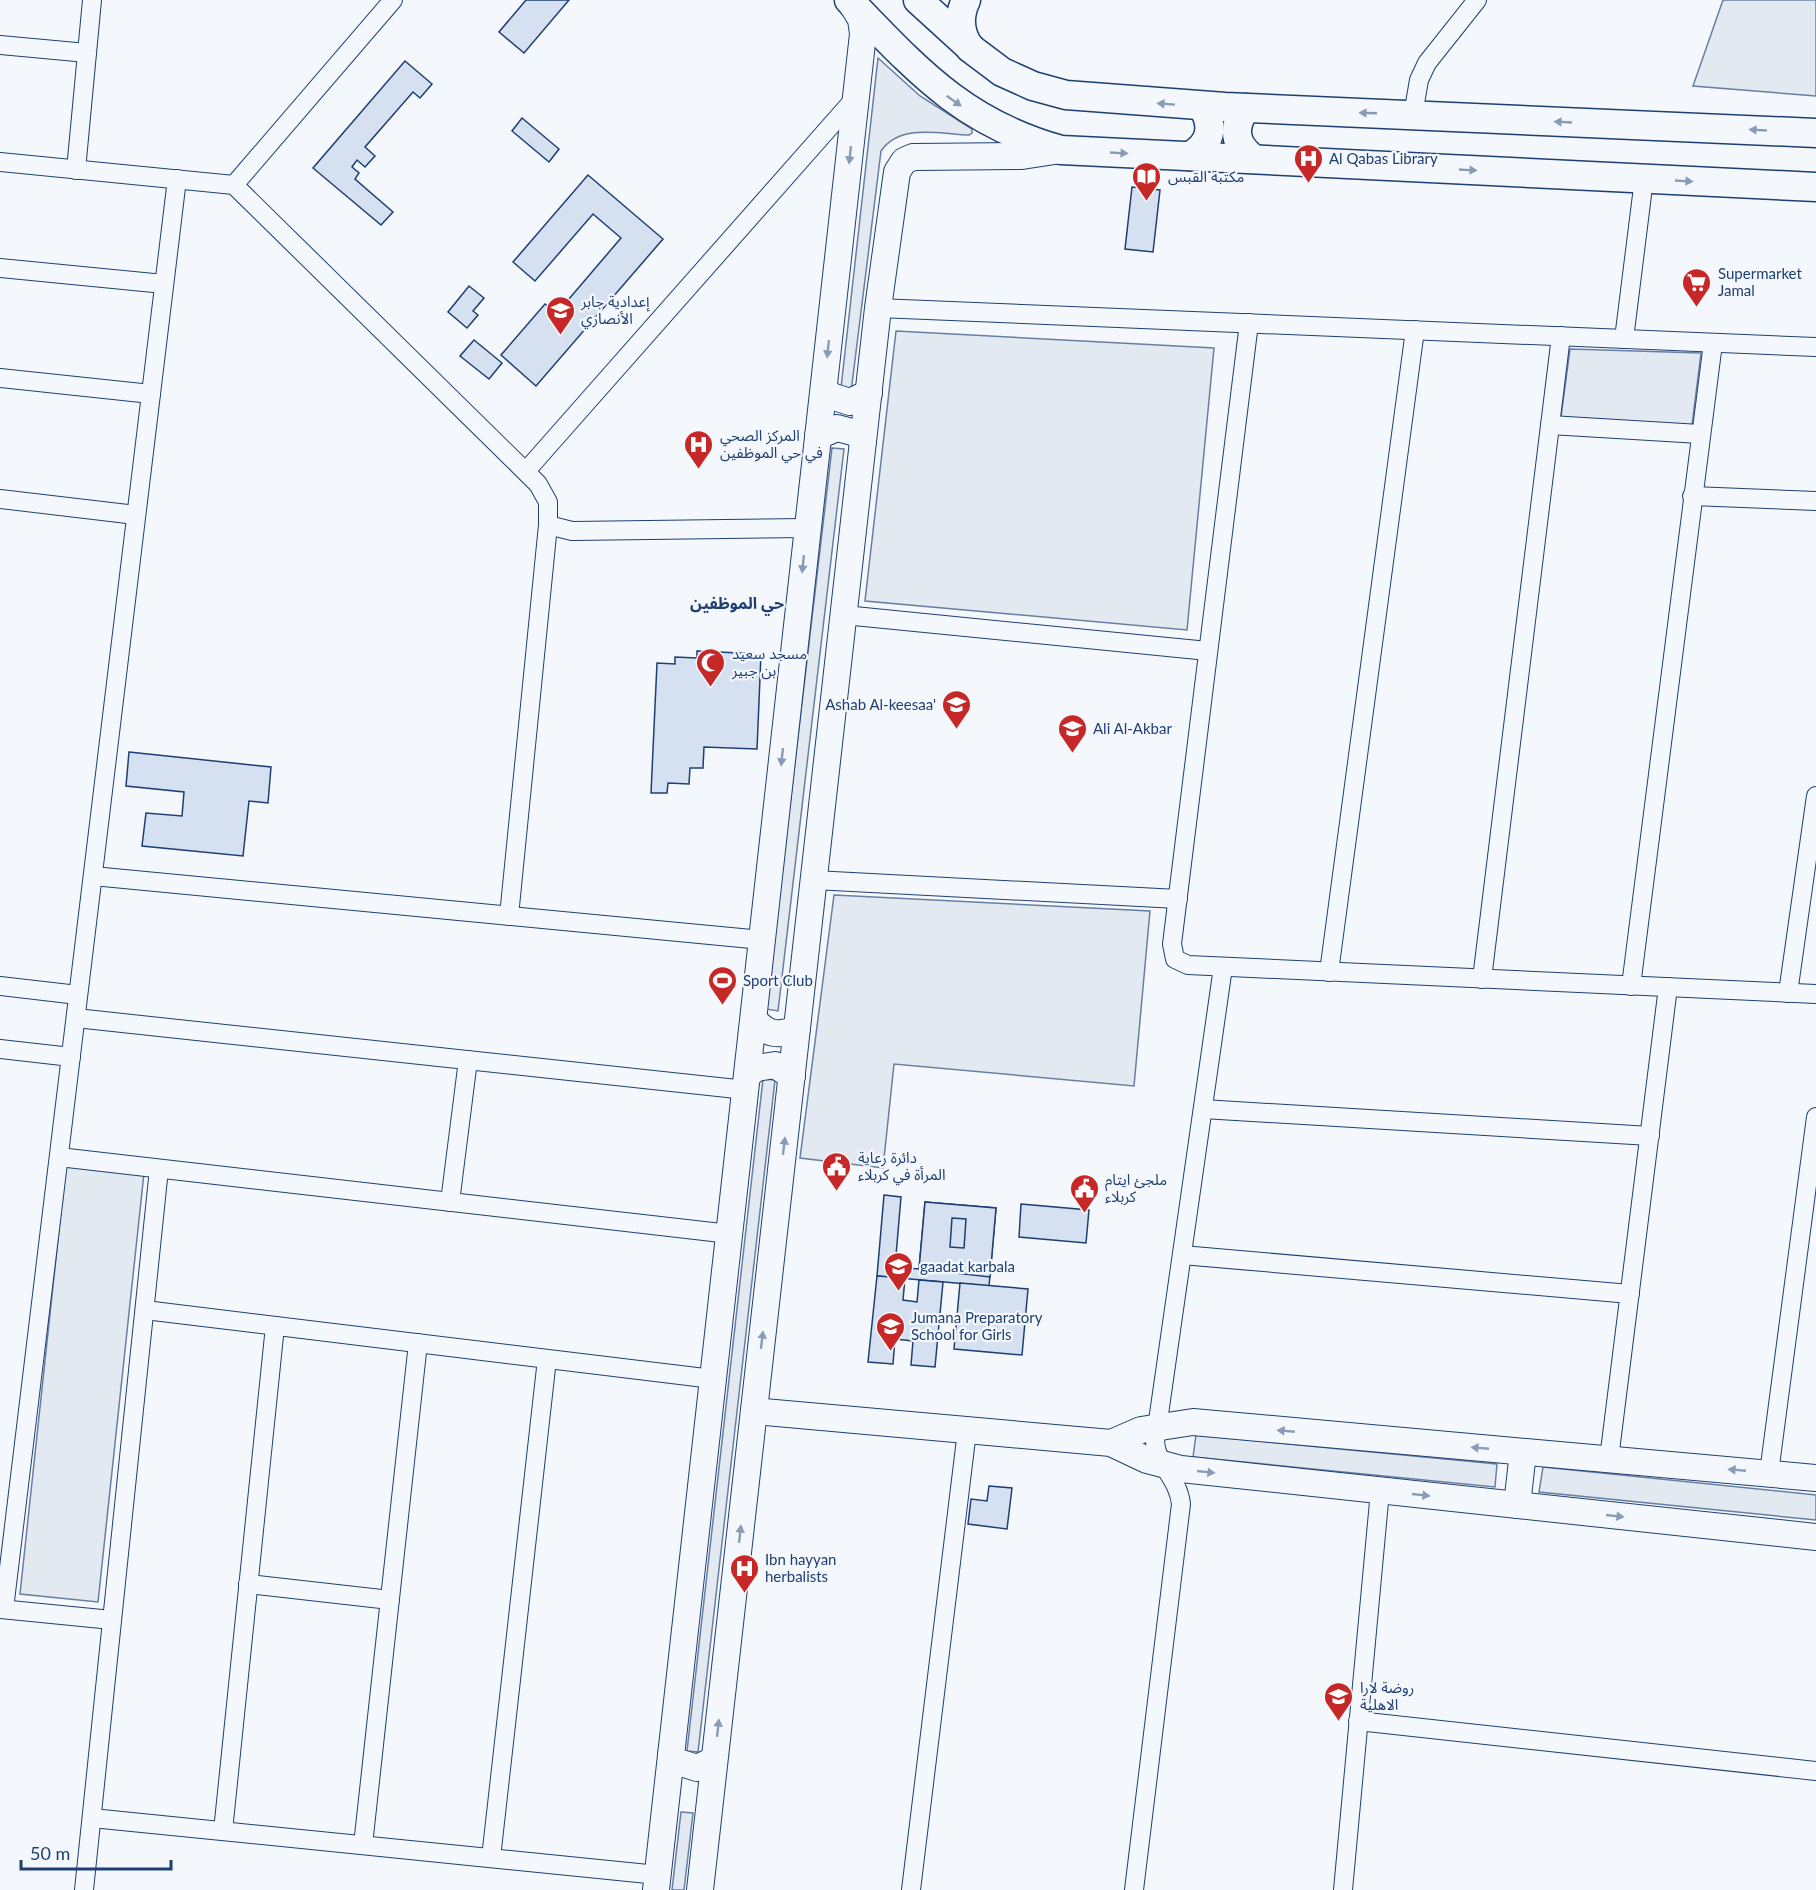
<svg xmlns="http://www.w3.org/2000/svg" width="1816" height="1890" font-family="Lato,'Noto Sans Arabic',sans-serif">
  <rect width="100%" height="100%" fill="#f4f7fb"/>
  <!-- green -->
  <g fill="#e3e9f0" stroke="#687fa3" stroke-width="1.5">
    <path d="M 1723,0 L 1816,0 L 1816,96 L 1693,86 Z"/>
    <path d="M 878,58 L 920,96 L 972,129 L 972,133 L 969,135 C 940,134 900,123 881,151 L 851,392 L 841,388 Z"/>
    <path d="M 896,331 L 1214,348 L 1187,630 L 865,601 Z"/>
    <path d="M 1570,349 L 1701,353 L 1692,425 L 1561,417 Z"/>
    <path d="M 832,448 L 844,449 L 778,1011 L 766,1009 Z"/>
    <path d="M 834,895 L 1150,911 L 1134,1086 L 894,1064 L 883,1168 L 800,1158 Z"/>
    <path d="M 763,1079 L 775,1080 L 698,1752 L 687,1751 Z"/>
    <path d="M 66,1165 L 144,1173 L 98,1602 L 20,1594 Z"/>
    <path d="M 1196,1435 L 1497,1464 L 1495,1487 L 1193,1457 Z"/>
    <path d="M 1543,1467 L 1816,1495 L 1816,1520 L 1539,1492 Z"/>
    <path d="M 681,1812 L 693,1813 L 684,1890 L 672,1890 Z"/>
  </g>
  <!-- building -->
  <g fill="#d5e0f0" stroke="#1d3f73" stroke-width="1.5">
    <path d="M 526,0 L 569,0 L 524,53 L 499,32 Z"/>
    <path d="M 405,61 L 432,84 L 420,98 L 413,92 L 365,147 L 375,156 L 365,167 L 357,160 L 352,167 L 359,173 L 355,179 L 393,212 L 381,225 L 313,168 Z"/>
    <path d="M 522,118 L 559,149 L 549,162 L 512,131 Z"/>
    <path d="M 588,175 L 663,239 L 536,386 L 501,355 L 545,304 L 557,313 L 621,238 L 593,214 L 535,281 L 513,262 Z"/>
    <path d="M 1132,187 L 1160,190 L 1153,252 L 1125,249 Z"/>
    <path d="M 469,286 L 484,298 L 473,311 L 478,315 L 467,328 L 448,312 Z"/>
    <path d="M 474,340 L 502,363 L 489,379 L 460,356 Z"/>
    <path d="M 697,651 L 761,654 L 757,749 L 704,747 L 703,768 L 690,768 L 689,784 L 668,783 L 667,793 L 651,793 L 657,663 L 675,664 L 675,657 L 697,658 Z"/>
    <path d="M 129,752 L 271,767 L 268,803 L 249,801 L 243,856 L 142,846 L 146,813 L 182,816 L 184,792 L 126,786 Z"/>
    <path d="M 884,1195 L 901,1197 L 895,1267 L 919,1269 L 925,1202 L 996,1208 L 989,1286 L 877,1276 Z"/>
    <path d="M 925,1202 L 996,1208 L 990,1277 L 919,1269 Z"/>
    <path d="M 1021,1204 L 1089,1210 L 1086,1243 L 1019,1237 Z"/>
    <path d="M 952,1218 L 966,1219 L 964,1248 L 950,1247 Z"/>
    <path d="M 877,1276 L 905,1278 L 903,1300 L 917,1302 L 919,1280 L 943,1282 L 935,1367 L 911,1365 L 913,1341 L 895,1339 L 893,1364 L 868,1362 Z"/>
    <path d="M 960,1283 L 1028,1289 L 1022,1355 L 954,1349 Z"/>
    <path d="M 989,1486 L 1012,1488 L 1007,1529 L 968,1524 L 971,1499 L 987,1501 Z"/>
  </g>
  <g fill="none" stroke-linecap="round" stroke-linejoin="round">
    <defs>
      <g id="street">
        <path d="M 0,45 L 87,53"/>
        <path d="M 1413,115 L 1419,80 L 1427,63 L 1477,0"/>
        <path d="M 0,162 L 234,185 L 538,484 L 548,502 L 548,525 L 572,531 L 807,528"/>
        <path d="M 76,170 L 92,0"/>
        <path d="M 234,185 L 393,0"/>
        <path d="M 0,268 L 164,284"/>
        <path d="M 878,308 L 1816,347"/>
        <path d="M 1249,323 L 1172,944 L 1175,959 L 1188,965 L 1816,994"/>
        <path d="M 1624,339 L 1644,179"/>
        <path d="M 0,378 L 151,394"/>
        <path d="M 1550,425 L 1700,434"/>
        <path d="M 526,471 L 857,96"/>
        <path d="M 1692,496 L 1816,501"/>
        <path d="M 0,499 L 136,515"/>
        <path d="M 844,615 L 1208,651"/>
        <path d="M 93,876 L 762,940"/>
        <path d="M 814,880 L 1178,899"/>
        <path d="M 509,916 L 548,525"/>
        <path d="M 1329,972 L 1415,330"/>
        <path d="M 1482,979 L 1561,336"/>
        <path d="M 0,986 L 78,995"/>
        <path d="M 1631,986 L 1713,343"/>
        <path d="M 1788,993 L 1816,796"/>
        <path d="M 76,1018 L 746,1090"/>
        <path d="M 0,1049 L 71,1057"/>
        <path d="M 1203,1109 L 1650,1136"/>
        <path d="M 59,1157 L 730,1234"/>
        <path d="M 450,1202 L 468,1060"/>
        <path d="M 1182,1255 L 1630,1294"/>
        <path d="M 145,1310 L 713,1379"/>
        <path d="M 1609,1459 L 1668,987"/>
        <path d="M 1769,1473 L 1816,1117"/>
        <path d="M 248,1584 L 390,1600"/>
        <path d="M 0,1609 L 112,1620"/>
        <path d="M 4,1609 L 177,179"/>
        <path d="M 1358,1721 L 1816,1771"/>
        <path d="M 92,1818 L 658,1875"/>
        <path d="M 223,1831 L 275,1326"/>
        <path d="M 363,1845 L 418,1343"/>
        <path d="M 491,1858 L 547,1359"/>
        <path d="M 84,1890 L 159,1169"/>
        <path d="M 911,1890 L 967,1431"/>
        <path d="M 1134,1890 L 1181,1504 C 1178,1477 1157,1466 1155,1442 L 1223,967"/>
        <path d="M 1343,1890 L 1380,1491"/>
      </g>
      <g id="secondary">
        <path d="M 824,388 L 831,396 L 850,402 L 869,393"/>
        <path d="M 818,436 L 837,428 L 856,433 L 863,441"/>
        <path d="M 754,1019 C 766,1035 780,1037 797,1028"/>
        <path d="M 748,1075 L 756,1068 L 775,1065 L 792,1076"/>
        <path d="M 754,1411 L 1111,1443 L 1147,1460 L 1181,1469 L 1816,1537"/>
        <path d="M 1111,1443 L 1141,1430 L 1193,1422 L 1816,1478"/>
        <path d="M 1517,1505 L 1523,1452"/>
        <path d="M 671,1755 L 678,1762 L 697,1768 L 714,1760"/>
        <path d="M 656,1890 L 863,34 L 861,19 L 851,3"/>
        <path d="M 700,1890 L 878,308 L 897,172 L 904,161 L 913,157 L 1022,156 L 1061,150"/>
      </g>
      <g id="primary">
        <path d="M 849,0 C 917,70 963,123 1061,150 L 1816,187"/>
        <path d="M 918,0 L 974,51 L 1002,72 L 1033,86 L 1066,95 L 1225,107 L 1816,133"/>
        <path d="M 966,0 C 958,17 959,33 970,48"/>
        <path d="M 1246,108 C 1232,127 1234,145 1254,159"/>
        <path d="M 1190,156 C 1211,144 1215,126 1202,106"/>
      </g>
    </defs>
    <!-- street casing -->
    <use href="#street" stroke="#1d3f73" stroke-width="20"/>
    <!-- secondary casing -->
    <use href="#secondary" stroke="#1d3f73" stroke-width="28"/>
    <!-- primary casing -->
    <use href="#primary" stroke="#1d3f73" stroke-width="31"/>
    <!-- street -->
    <use href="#street" stroke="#f4f7fb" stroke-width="18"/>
    <!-- secondary -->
    <use href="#secondary" stroke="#f4f7fb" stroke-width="26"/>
    <!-- primary -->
    <use href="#primary" stroke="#f4f7fb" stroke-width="28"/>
  </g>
  <!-- one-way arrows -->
  <defs><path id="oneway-solid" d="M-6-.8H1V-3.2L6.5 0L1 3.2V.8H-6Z" transform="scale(1.5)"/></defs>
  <g fill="#889bb7">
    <use href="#oneway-solid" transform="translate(954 101) rotate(35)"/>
    <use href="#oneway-solid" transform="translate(1166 104) rotate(-176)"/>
    <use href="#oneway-solid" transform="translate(1368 113) rotate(-178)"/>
    <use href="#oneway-solid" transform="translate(1563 122) rotate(-177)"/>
    <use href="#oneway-solid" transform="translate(1758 130) rotate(-177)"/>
    <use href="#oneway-solid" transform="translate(1119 153) rotate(3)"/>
    <use href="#oneway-solid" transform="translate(850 155) rotate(96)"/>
    <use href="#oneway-solid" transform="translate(1468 170) rotate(3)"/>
    <use href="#oneway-solid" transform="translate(1684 181) rotate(3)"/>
    <use href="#oneway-solid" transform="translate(828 349) rotate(96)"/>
    <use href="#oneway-solid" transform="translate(803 564) rotate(96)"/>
    <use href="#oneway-solid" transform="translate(782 757) rotate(96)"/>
    <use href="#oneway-solid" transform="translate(784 1146) rotate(-83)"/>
    <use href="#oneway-solid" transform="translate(762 1340) rotate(-83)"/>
    <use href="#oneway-solid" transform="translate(1286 1431) rotate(-175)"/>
    <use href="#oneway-solid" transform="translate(1480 1448) rotate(-175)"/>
    <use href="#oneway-solid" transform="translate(1737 1470) rotate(-175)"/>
    <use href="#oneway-solid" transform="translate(1206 1472) rotate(6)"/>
    <use href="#oneway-solid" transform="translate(1421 1495) rotate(6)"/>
    <use href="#oneway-solid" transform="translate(1615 1516) rotate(6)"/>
    <use href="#oneway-solid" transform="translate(740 1534) rotate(-84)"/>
    <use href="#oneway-solid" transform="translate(718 1728) rotate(-84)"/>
  </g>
  <!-- icons -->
  <defs>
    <symbol id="hospital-pin" viewBox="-11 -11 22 30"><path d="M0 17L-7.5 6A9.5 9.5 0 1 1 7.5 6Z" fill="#c62828" stroke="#f4f7fb"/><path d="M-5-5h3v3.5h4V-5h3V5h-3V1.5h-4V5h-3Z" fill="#fff"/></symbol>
    <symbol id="library-pin" viewBox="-11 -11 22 30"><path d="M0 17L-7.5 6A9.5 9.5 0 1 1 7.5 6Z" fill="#c62828" stroke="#f4f7fb"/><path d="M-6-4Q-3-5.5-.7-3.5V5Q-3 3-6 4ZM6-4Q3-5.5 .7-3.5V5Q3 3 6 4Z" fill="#fff"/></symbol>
    <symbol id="supermarket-pin" viewBox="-11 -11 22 30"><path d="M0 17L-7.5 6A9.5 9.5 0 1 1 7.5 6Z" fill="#c62828" stroke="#f4f7fb"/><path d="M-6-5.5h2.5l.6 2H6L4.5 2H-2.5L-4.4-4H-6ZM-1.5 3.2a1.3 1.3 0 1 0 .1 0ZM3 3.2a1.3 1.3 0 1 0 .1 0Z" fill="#fff"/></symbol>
    <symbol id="school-pin" viewBox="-11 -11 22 30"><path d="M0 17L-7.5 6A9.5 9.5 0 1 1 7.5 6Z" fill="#c62828" stroke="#f4f7fb"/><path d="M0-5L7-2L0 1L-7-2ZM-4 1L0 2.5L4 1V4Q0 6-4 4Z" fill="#fff"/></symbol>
    <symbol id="mosque-pin" viewBox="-11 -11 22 30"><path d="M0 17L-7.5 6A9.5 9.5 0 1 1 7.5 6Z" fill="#c62828" stroke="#f4f7fb"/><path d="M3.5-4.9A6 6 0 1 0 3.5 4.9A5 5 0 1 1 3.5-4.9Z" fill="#fff"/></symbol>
    <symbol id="stadium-pin" viewBox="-11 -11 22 30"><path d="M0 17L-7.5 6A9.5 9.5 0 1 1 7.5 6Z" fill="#c62828" stroke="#f4f7fb"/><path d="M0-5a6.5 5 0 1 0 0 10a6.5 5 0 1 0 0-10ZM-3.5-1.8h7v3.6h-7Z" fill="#fff"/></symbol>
    <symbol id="civic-pin" viewBox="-11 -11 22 30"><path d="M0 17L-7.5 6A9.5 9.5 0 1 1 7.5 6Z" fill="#c62828" stroke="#f4f7fb"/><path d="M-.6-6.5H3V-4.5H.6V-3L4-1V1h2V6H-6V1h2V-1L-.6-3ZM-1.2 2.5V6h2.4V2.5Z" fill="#fff"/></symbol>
  </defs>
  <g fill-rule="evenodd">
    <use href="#hospital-pin" x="1292" y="142" width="33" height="45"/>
    <use href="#library-pin" x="1130" y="160" width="33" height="45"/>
    <use href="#supermarket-pin" x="1680" y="266" width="33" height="45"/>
    <use href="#school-pin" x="544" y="294" width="33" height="45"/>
    <use href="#hospital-pin" x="682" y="428" width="33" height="45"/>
    <use href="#mosque-pin" x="694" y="646" width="33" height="45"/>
    <use href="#school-pin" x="940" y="688" width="33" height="45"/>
    <use href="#school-pin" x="1056" y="712" width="33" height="45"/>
    <use href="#stadium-pin" x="706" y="964" width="33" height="45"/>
    <use href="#civic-pin" x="820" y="1150" width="33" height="45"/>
    <use href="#civic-pin" x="1068" y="1172" width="33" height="45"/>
    <use href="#school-pin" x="882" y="1250" width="33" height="45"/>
    <use href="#school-pin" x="874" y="1310" width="33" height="45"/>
    <use href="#hospital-pin" x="728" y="1552" width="33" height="45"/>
    <use href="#school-pin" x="1322" y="1680" width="33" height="45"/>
  </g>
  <g text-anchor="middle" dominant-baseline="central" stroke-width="4.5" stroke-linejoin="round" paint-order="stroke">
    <!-- poi labels -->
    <g font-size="15" fill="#1d3f73" stroke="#f4f7fb" text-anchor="start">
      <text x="1329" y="158">Al Qabas Library</text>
      <text x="1168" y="176">مكتبة القبس</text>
      <text x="1718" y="273">Supermarket<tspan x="1718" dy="17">Jamal</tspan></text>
      <text x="581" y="301">إعدادية جابر<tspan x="581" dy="17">الأنصاري</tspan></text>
      <text x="720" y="435">المركز الصحي<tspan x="720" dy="17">في حي الموظفين</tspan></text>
      <text x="732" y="653">مسجد سعيد<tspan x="732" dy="17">بن جبير</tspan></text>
      <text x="936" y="704" text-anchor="end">Ashab Al-keesaa'</text>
      <text x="1093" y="728">Ali Al-Akbar</text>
      <text x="743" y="980">Sport Club</text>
      <text x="858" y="1157">دائرة رعاية<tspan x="858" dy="17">المرأة في كربلاء</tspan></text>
      <text x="1105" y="1179">ملجئ ايتام<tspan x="1105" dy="17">كربلاء</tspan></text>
      <text x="920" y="1266">gaadat karbala</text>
      <text x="911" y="1317">Jumana Preparatory<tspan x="911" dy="17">School for Girls</tspan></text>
      <text x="765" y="1559">Ibn hayyan<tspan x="765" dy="17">herbalists</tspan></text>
      <text x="1360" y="1687">روضة لارا<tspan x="1360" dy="17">الاهلية</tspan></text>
    </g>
    <!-- neighbourhood labels -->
    <g font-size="16" font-weight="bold" fill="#1d3f73" stroke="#f4f7fb">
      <text x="737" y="602">حي الموظفين</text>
    </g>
  </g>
  <!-- scale -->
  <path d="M21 1860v9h150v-9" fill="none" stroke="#1d3f73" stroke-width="3"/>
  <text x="30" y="1860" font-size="18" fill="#1d3f73" stroke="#f4f7fb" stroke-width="4.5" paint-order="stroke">50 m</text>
</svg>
